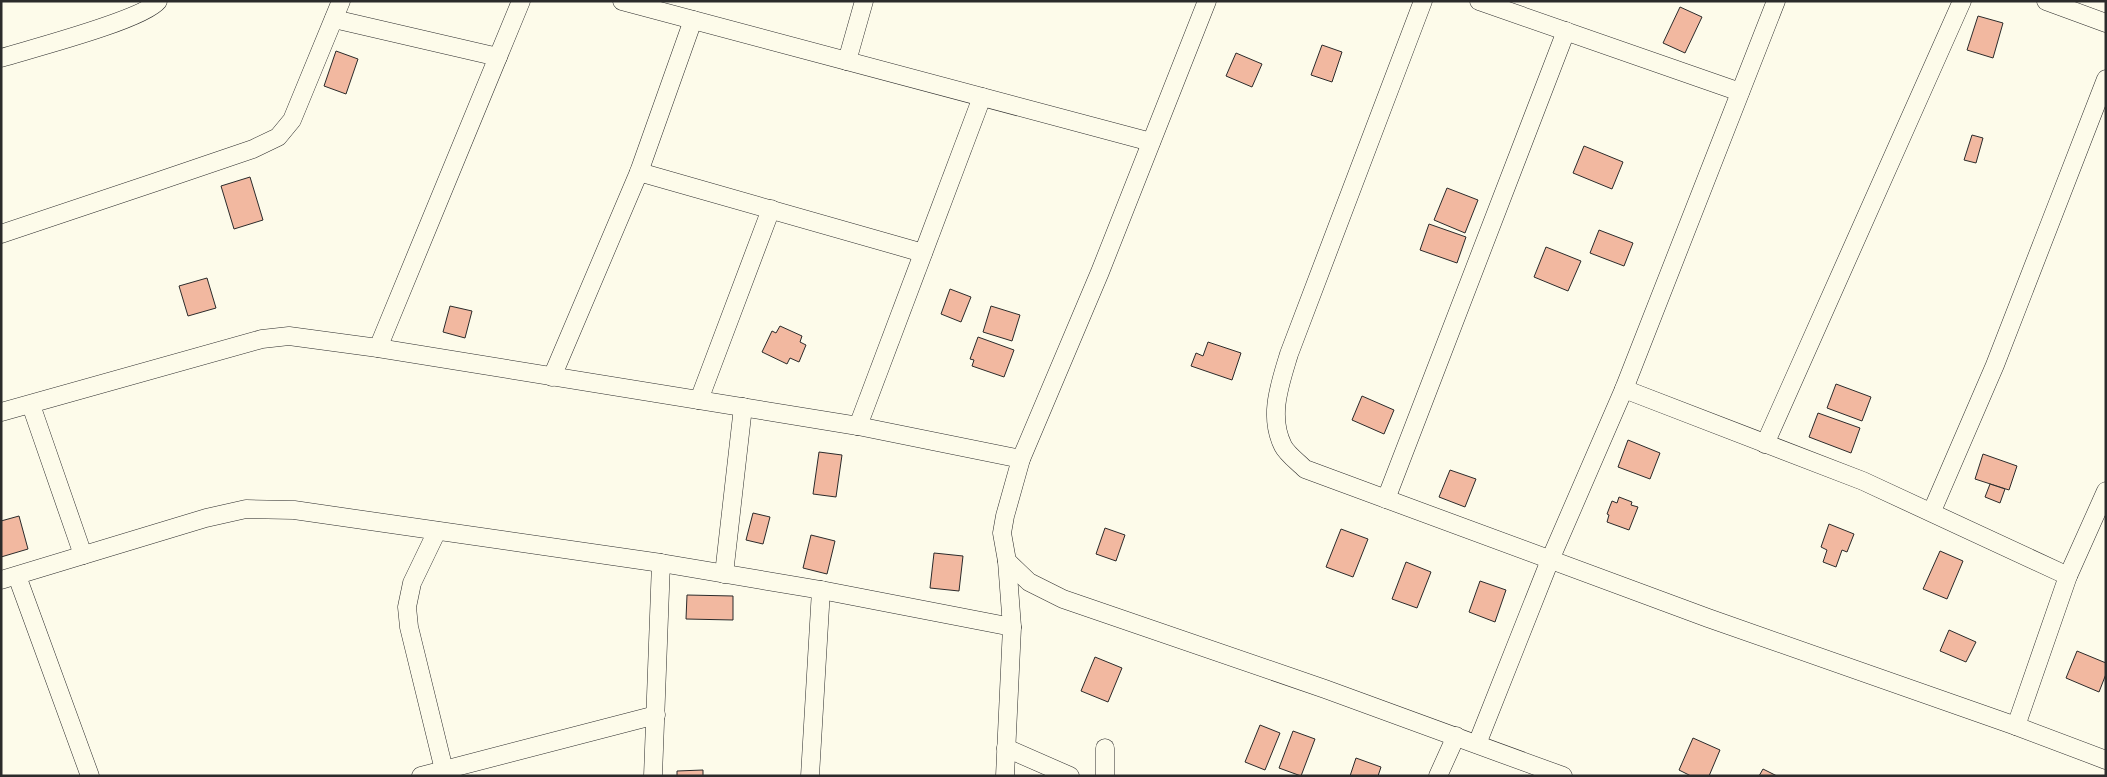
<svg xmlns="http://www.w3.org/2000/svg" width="2107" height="777" font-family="Overpass,sans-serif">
  <rect width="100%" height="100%" fill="#fdfbea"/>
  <!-- building -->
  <g fill="#f2b8a0" stroke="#2b2b2b">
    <path d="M 1680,7 L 1702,17 L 1685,53 L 1663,43 Z"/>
    <path d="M 1978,16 L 2003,23 L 1993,58 L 1967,50 Z"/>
    <path d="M 1322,45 L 1342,52 L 1332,82 L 1311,75 Z"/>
    <path d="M 336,51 L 358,59 L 346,94 L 324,86 Z"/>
    <path d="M 1236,53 L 1262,64 L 1252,87 L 1226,76 Z"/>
    <path d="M 1972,135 L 1983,138 L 1976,163 L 1964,160 Z"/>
    <path d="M 1584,146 L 1623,162 L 1612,189 L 1573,173 Z"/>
    <path d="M 250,177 L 263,220 L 234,229 L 221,186 Z"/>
    <path d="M 1447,188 L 1478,200 L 1465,233 L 1434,220 Z"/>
    <path d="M 1429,224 L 1466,237 L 1457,263 L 1420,250 Z"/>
    <path d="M 1599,230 L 1633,243 L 1624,266 L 1590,253 Z"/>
    <path d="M 1546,247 L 1581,261 L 1568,291 L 1534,277 Z"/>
    <path d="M 207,278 L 216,308 L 188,316 L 179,286 Z"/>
    <path d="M 950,289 L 971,297 L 961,322 L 941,314 Z"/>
    <path d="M 450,306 L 472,311 L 465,338 L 443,332 Z"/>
    <path d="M 991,306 L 1020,315 L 1012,341 L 983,332 Z"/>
    <path d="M 780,326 L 802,336 L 800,342 L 806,345 L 799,362 L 790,358 L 787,364 L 762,352 L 772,331 L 776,333 Z"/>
    <path d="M 978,337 L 1014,350 L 1004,377 L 972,366 L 974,360 L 970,359 Z"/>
    <path d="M 1208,342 L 1241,353 L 1232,380 L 1191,366 L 1196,353 L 1203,356 Z"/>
    <path d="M 1836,384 L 1871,397 L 1862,421 L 1827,408 Z"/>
    <path d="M 1362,396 L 1394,410 L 1384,434 L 1352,420 Z"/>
    <path d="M 1818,413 L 1860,428 L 1851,453 L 1809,437 Z"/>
    <path d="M 1628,440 L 1660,453 L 1650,479 L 1618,467 Z"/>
    <path d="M 819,452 L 842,455 L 836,497 L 813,494 Z"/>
    <path d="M 1983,454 L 2017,466 L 2009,490 L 1975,479 Z"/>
    <path d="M 1450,470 L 1476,479 L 1465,507 L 1439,497 Z"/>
    <path d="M 1990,484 L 2005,489 L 2000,503 L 1985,497 Z"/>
    <path d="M 1619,497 L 1632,502 L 1631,505 L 1638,507 L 1629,530 L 1607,522 L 1609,515 L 1607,514 L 1612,501 L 1617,503 Z"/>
    <path d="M 753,513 L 770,517 L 763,544 L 746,540 Z"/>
    <path d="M 19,516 L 28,549 L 1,557 L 1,521 Z"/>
    <path d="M 1829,524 L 1854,534 L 1847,552 L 1842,550 L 1836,567 L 1823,562 L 1827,550 L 1821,547 Z"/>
    <path d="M 1105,528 L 1125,535 L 1116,561 L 1096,554 Z"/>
    <path d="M 1341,529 L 1368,539 L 1353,577 L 1326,567 Z"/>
    <path d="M 811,535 L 835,541 L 827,574 L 803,568 Z"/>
    <path d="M 1940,551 L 1963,561 L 1947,599 L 1923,589 Z"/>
    <path d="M 934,553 L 963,556 L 959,591 L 930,588 Z"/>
    <path d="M 1406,562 L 1431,572 L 1417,608 L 1392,599 Z"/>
    <path d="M 1480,581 L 1506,590 L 1495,622 L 1469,612 Z"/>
    <path d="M 687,595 L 733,596 L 733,620 L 686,619 Z"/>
    <path d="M 1949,630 L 1976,642 L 1966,662 L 1940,651 Z"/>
    <path d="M 2077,651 L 2106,663 L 2106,674 L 2099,692 L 2066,678 Z"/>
    <path d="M 1095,657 L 1122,668 L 1108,702 L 1081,691 Z"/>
    <path d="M 1260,725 L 1280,733 L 1265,770 L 1245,762 Z"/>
    <path d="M 1293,731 L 1315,739 L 1301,776 L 1279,768 Z"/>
    <path d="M 1693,738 L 1720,750 L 1709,776 L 1691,776 L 1679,770 Z"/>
    <path d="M 1356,758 L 1381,767 L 1378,776 L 1350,776 Z"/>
    <path d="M 1763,769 L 1777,776 L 1759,776 Z"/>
    <path d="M 703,770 L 703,776 L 677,776 L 677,771 Z"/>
  </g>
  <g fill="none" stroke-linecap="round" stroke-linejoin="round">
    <defs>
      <g id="minor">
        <path d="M 622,1 L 1151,142"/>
        <path d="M 1207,1 L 1100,272 L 1021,459 L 1005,516 L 1002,533 L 1007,561 L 1029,582 L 1063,599 L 1325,689 L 1563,776"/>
        <path d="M 1423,1 L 1289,354 C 1280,384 1268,416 1283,446 C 1287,454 1298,462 1305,469 L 1708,618 L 2016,726 L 2106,760"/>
        <path d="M 1479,1 L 1740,92"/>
        <path d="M 2046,1 L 2106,23"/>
        <path d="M 334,19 L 498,57"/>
        <path d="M 1,58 C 30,49 143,20 158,1"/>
        <path d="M 847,61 L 864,1"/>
        <path d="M 639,172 L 923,253"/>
        <path d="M 1,234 L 156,182 L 253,149 L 278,137 L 292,120 L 341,1"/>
        <path d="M 378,348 L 521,1"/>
        <path d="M 552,377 L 639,172 L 693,20"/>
        <path d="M 1624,389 L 1863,481 L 2068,576"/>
        <path d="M 699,400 L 771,209"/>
        <path d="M 31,405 L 83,555"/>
        <path d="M 1,412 L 262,339 L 289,336 L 378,348 L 858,426 L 1021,459"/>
        <path d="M 858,426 L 982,97"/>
        <path d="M 1765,444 L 1962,1"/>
        <path d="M 1386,499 L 1566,31"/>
        <path d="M 1932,511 L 1995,365 L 2106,79"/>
        <path d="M 437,531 L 412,583 L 407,607 L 409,627 L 444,770"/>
        <path d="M 724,574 L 743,407"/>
        <path d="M 17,576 L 90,776"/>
        <path d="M 1,580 L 206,518 L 246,509 L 294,510 L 661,563 L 821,590 L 1012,627"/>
        <path d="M 2016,726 L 2068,576 L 2106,491"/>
        <path d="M 1477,744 L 1550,560 L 1624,389 L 1776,1"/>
        <path d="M 1006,748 L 1070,776"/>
        <path d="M 421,776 L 656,715"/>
        <path d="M 653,776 L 661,563"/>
        <path d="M 810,776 L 821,590"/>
        <path d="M 1005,776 L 1012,627 L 1007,561"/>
        <path d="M 1105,776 L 1105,748"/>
        <path d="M 1438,776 L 1456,736"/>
      </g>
    </defs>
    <!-- minor casing -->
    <use href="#minor" stroke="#2b2b2b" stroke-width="19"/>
    <!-- minor -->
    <use href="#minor" stroke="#fdfbea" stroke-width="18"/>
  </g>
  <!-- border -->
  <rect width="2107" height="777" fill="none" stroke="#2b2b2b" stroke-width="5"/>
</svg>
